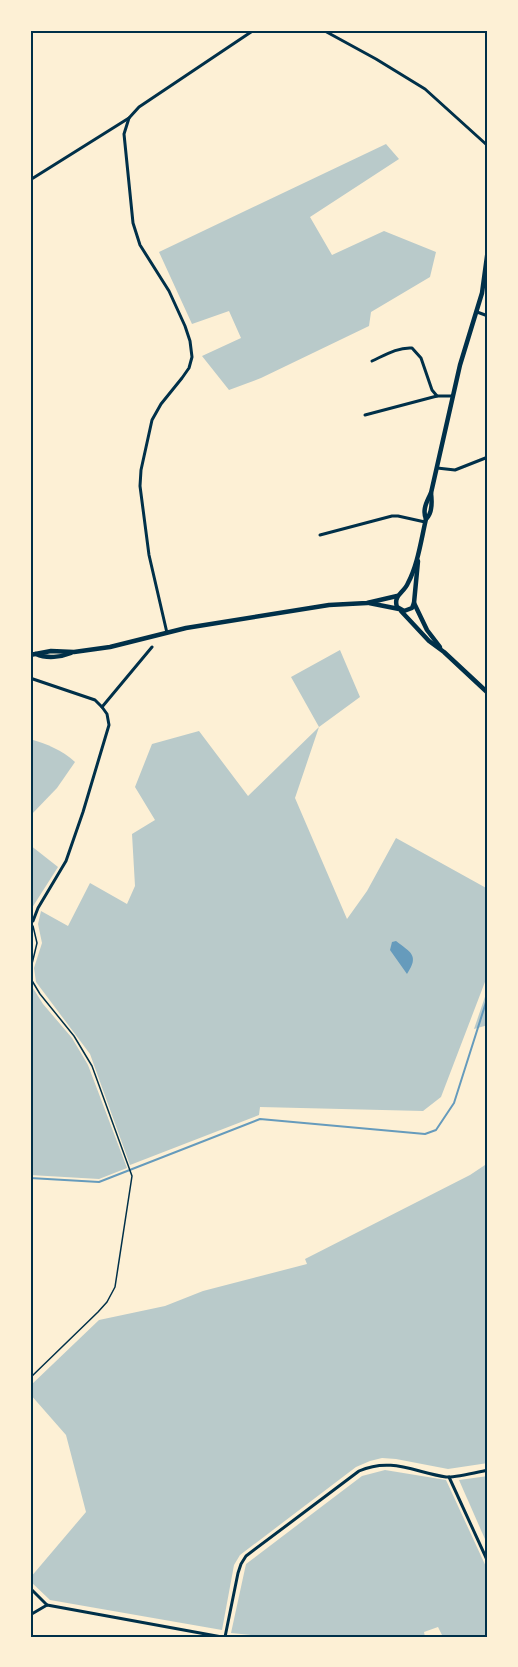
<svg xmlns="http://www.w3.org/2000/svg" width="518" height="1667" font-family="'Public Sans',sans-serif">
  <rect width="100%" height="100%" fill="#fdf0d5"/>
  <!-- green -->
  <g fill="#b9caca">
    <path d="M 386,144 L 399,159 L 310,217 L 332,255 L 384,231 L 436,252 L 430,277 L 371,312 L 369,326 L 261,378 L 229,390 L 202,356 L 241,338 L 229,311 L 192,324 L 159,252 Z"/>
    <path d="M 340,650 L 360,697 L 319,727 L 295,798 L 347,919 L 367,891 L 396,838 L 488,889 L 488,974 L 441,1097 L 423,1111 L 260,1107 L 259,1115 L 130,1165 L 90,1054 L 36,982 L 34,968 L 42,943 L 38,924 L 41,911 L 68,926 L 90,883 L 127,904 L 135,886 L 132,834 L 155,820 L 135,787 L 152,744 L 199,731 L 248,796 L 319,727 L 291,677 Z"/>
    <path d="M 30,739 C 47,744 62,750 75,762 L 57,788 L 30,816 Z"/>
    <path d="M 30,845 L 58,867 L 30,911 Z"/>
    <path d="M 30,981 L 31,985 L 43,1004 L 72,1038 L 88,1065 L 127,1168 L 99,1179 L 30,1175 Z"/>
    <path d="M 488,988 L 488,1025 L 474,1029 Z"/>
    <path d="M 488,1163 L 488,1463 L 448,1469 L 396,1459 L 382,1458 L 370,1461 L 356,1467 L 240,1555 L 234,1565 L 222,1630 L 50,1600 L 30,1581 L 30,1578 L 86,1512 L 66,1435 L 30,1394 L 30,1386 L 99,1320 L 165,1306 L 203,1291 L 307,1264 L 305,1259 L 470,1175 Z"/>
    <path d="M 385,1470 L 446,1480 L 488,1571 L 488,1637 L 443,1637 L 438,1627 L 424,1632 L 425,1637 L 270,1637 L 231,1633 L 246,1564 L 362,1476 Z"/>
    <path d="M 488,1476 L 488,1546 L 459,1480 Z"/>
  </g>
  <!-- water -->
  <path fill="#669bbc" d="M 396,941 C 410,952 420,955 407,974 L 390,950 L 392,942 Z"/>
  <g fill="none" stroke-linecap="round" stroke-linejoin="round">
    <!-- stream -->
    <path stroke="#669bbc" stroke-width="2" d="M 30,1178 L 99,1182 L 260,1119 L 425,1134 L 436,1130 L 454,1103 L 488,996"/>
    <!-- path -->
    <path stroke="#003049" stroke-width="1.5" d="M 30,1378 L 98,1312 L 107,1302 L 115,1287 L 132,1176 L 92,1066 L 74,1036 L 40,994 L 31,979 L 31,968 L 37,943 L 33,926"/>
    <!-- minor -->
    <g stroke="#003049" stroke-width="3">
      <path d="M 323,30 L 376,59 L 425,89 L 488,146"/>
      <path d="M 129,118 L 124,134 L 133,223 L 140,245 L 169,291 L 185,326 L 190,341 L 192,357 L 189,368 L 182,378 L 161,404 L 152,420 L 141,470 L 140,486 L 149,555 L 167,633"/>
      <path d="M 30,180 L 129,118 L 139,107 L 254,30"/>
      <path d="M 477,312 L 488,316"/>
      <path d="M 372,361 C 385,355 398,347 412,348 L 421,358 L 432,390 L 437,396 L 453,396"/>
      <path d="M 365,415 L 437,396"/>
      <path d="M 437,468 L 455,470 L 488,457"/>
      <path d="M 320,535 L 392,516 L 398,516 L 425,522"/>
      <path d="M 30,678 L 95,700 L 102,707"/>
      <path d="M 33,921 L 38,908 L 66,861 L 83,812 L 109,725 L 107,714 L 102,707 L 152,647"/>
      <path d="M 449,1477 L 488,1562"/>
      <path d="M 30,1588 L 47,1605"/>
      <path d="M 30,1615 L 47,1605 L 222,1637"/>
      <path d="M 225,1637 L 238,1573 L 241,1564 L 246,1556 L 359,1471 C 391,1457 414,1472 446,1477 C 455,1478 478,1472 488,1470"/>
    </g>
    <!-- tertiary -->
    <g stroke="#003049" stroke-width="4.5">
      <path d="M 369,603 L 399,609"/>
      <path d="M 36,654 C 47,659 61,657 71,653"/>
      <path d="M 30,655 L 51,651 L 74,652 L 110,647 L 186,628 L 329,605 L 367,603 L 397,596"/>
    </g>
    <!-- secondary -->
    <g stroke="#003049" stroke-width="4.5">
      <path d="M 426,519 C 422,510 427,501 431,493 L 460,365 L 482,293 L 488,249"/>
      <path d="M 418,561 L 414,603 L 427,630 L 440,647"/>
      <path d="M 414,603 L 412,608 L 404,611 L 397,607 C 393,595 404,593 408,583 C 418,564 421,540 426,519 C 433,513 432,501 431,493"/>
      <path d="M 401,611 L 429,641 L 444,652 L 488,693"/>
    </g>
  </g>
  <!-- border -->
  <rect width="518" height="1667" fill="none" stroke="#fdf0d5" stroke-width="63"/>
  <rect x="32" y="32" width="454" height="1604" fill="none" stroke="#003049" stroke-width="2"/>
</svg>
